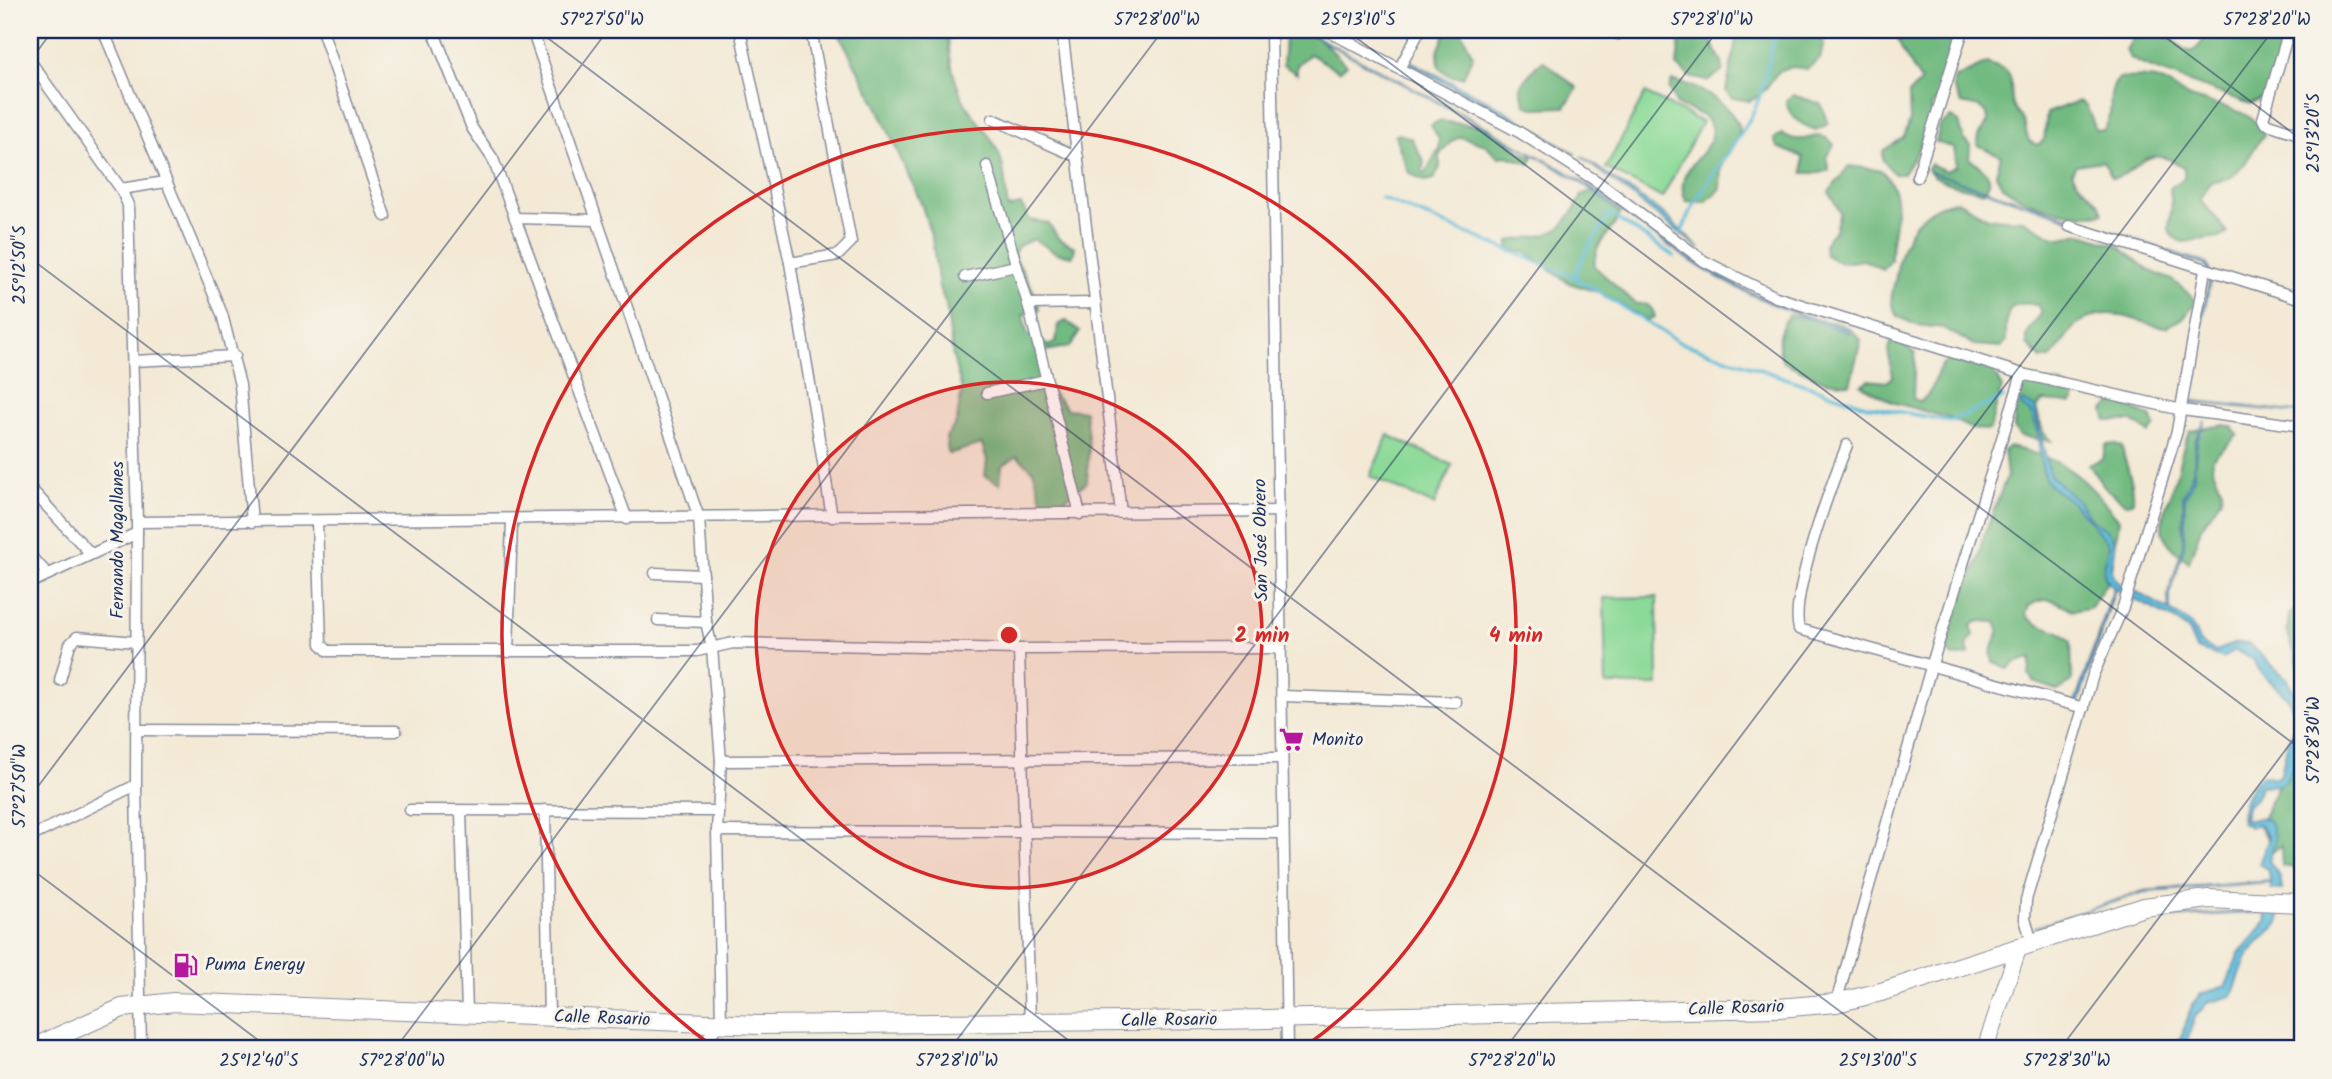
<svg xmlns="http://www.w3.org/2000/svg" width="2332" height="1079" font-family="Kalam,sans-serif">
  <rect width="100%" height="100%" fill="#f7f3e8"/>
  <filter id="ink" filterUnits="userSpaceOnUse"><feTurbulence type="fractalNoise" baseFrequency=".0143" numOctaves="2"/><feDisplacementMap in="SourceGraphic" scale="14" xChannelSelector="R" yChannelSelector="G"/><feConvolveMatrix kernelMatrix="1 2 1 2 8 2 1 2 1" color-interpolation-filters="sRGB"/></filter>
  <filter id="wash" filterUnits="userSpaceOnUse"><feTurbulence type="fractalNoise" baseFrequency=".00686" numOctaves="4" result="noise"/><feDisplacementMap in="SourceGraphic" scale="28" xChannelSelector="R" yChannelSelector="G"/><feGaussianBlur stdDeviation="1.57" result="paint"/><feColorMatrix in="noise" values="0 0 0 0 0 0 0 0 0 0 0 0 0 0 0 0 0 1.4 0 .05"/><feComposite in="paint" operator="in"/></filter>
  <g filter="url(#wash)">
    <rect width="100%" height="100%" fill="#f3e9d5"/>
    <!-- green -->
    <g fill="#8cda98" stroke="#54847b" stroke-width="2">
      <path d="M 1645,93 L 1702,122 L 1662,198 L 1606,168 Z"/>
      <path d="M 1388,435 L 1452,465 L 1434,505 L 1370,476 Z"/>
      <path d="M 1657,597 L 1658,685 L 1606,685 L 1604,598 Z"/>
    </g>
    <!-- forest -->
    <g fill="#71ba80" stroke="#46746f" stroke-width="2">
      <path d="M 837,30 L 948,30 C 948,54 954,88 969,109 C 980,125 991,135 999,154 C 1006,171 1005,190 1008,208 L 1021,205 L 1030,220 L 1048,223 L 1059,239 L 1075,247 L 1073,256 L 1056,253 L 1034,239 L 1018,246 L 1014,255 C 1021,270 1040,297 1039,311 L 1023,315 L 1027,333 L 1049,346 L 1056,342 L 1058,325 L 1066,321 L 1080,331 L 1071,346 L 1046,351 L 1039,357 L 1046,386 L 1067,409 L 1085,411 L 1089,446 L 1087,482 L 1060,503 L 1043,503 L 1033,470 L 1017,456 L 1002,466 L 1000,484 L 985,476 L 987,460 L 982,444 L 948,454 L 946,437 L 956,423 L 962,390 L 953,357 L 946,304 L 939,288 L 932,238 L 921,203 L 878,108 Z"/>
      <path d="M 1289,30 C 1317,30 1327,46 1346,65 L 1339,71 L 1310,54 L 1297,65 L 1297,74 L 1283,65 L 1285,37 Z"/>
      <path d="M 1447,30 L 1461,30 L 1473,56 L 1463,77 L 1450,76 L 1439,67 L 1438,51 Z"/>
      <path d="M 1675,30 L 1705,30 L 1722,62 L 1723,71 L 1707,81 L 1690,77 L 1677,65 L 1680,39 Z"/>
      <path d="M 1738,30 L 1815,30 L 1824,42 L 1820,59 L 1807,69 C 1767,60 1779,87 1750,101 L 1732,98 L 1726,91 Z"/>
      <path d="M 1895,30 L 1958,30 L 1942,93 L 1931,106 L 1935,123 L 1903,174 L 1894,174 L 1883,160 L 1883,151 L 1904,137 L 1910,120 L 1909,94 L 1921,81 L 1902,50 Z"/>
      <path d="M 2209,30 L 2289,30 L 2265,96 L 2250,104 L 2146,66 L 2130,58 L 2126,50 L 2135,35 C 2145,32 2154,30 2163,34 C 2185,44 2189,69 2209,30 Z"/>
      <path d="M 1544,61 L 1577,88 L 1565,107 L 1533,108 L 1525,104 L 1520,86 L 1537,65 Z"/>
      <path d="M 1987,63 C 2017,74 2009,75 2012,100 C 2013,110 2022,116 2025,125 C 2026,131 2026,134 2029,141 L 2037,145 L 2044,140 L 2047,113 L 2079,101 L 2086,105 L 2096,130 L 2104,130 C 2117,110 2104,96 2118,79 C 2131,77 2144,77 2156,79 C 2168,82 2175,90 2185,95 C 2208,105 2255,107 2264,135 C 2252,148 2247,167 2231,177 C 2225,181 2216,181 2209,184 L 2200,199 L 2228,233 L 2220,237 L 2183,242 C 2164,235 2169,227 2171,211 C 2173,204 2170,196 2170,188 L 2184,178 L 2184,169 C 2145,137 2138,176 2112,178 L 2103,161 L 2076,165 L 2072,172 C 2078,189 2099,195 2103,213 C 2079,220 2023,204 2005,188 C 2001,185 1998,178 1996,174 L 2001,156 L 1977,145 L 1978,136 L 1988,122 L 1987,113 L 1979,107 L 1961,103 L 1953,87 L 1955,78 Z"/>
      <path d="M 1672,81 C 1693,82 1737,107 1739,131 C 1740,145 1725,153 1722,165 C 1719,173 1722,182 1719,191 L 1705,202 L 1686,201 C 1667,163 1732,148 1706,119 C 1698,110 1687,111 1677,105 L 1669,89 Z"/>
      <path d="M 1793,95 L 1821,104 L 1828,124 L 1816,130 C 1801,125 1788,117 1786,100 Z"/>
      <path d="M 1951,117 L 1959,122 L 1964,139 L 1970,146 L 1969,159 C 1981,167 1999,177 1983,192 C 1966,187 1934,183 1927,168 L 1930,164 L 1946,171 L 1957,166 L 1954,148 L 1936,142 L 1940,125 Z"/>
      <path d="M 1439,121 L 1488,127 L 1524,154 L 1533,156 L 1530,164 L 1507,156 L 1498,157 L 1486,145 L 1461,137 L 1453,140 L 1440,154 L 1440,167 L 1434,179 L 1425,181 L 1409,173 L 1395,136 L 1399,134 L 1411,138 L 1424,162 L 1422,170 L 1425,174 L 1439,148 L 1439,139 L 1431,125 Z"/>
      <path d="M 1781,134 C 1786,135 1792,139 1797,139 C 1810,141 1820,128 1834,145 L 1826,157 L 1829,170 L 1820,173 L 1803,173 L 1803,157 L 1777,147 L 1774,139 Z"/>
      <path d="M 1849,166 L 1881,170 C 1910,198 1889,228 1891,260 L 1883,270 L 1864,260 L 1841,263 L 1825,255 L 1824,244 L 1835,230 L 1840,212 L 1829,192 Z"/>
      <path d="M 1592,191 L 1620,213 C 1614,234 1591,243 1595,267 L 1636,304 C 1648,303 1652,306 1655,317 L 1647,320 L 1603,294 L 1569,283 L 1527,253 L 1509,250 L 1509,241 C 1555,233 1560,238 1583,194 Z"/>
      <path d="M 1957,201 L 1988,218 L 2023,220 L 2054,237 L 2063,238 L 2079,233 L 2119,246 L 2148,270 L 2172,280 L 2193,297 L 2194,305 L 2182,319 L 2166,327 C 2134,324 2112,302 2079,323 C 2067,331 2061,349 2050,358 L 2041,359 L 2027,344 L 2027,334 L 2042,312 L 2037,305 C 2005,298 2006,315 2006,341 L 2001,347 L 1974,345 L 1943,328 L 1916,325 L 1899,317 C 1886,303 1893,292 1896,276 C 1901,240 1917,206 1957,201 Z"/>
      <path d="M 1789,315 C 1819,323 1840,314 1861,340 L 1850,384 L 1825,381 L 1783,362 C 1776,343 1777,332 1789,315 Z"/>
      <path d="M 1891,342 L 1900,343 L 1915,353 L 1913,398 L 1920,402 C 1941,385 1931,373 1946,361 L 1989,364 L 2002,388 L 1989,430 L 1972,429 L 1949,418 L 1892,402 L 1861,385 L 1869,380 L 1887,382 L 1893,376 L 1888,350 Z"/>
      <path d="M 2037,381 L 2062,384 L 2076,396 L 2071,403 L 2043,401 L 2036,408 L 2043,432 L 2051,441 L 2020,436 L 2014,428 L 2016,393 L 2020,385 Z"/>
      <path d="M 2114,401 L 2151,417 L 2155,426 L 2149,433 L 2132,421 L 2107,421 L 2104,410 Z"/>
      <path d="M 2224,425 L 2232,427 L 2238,435 L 2213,458 L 2212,467 L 2222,490 L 2221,499 L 2201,528 L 2189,562 C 2149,533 2162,522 2174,483 C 2180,464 2181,448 2190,431 Z"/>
      <path d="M 2115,444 L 2122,447 C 2125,467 2135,481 2133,501 L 2126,504 L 2105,487 L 2089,465 L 2103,458 L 2106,445 Z"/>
      <path d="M 2008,447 C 2064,457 2084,477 2119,520 L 2111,576 L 2091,607 L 2074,611 C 2057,601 2047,594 2029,606 L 2026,614 C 2039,633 2055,622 2071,642 L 2072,681 L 2058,691 L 2034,682 L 2029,675 L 2031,658 L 2014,663 L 2008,669 L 1993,662 L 1991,654 L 1999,630 L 1996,622 L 1979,621 L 1971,625 L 1974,635 L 1967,645 L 1969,655 L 1952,657 L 1943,643 L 1979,558 L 1982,541 L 2007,476 L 2004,450 Z"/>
      <path d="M 2302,607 L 2302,867 L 2300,869 L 2282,866 L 2281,845 L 2269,855 L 2268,840 L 2259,826 L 2291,757 L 2302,703 L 2299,667 L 2287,631 L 2289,614 Z"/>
    </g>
    <!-- water -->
    <g fill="#5abad9" stroke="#3a749c" stroke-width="2">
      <path d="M 1303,30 L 1564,170 L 1628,211 L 1682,253 L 1743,289 L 1807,316 L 1850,330 L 1849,333 C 1797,315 1746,296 1699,266 C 1653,237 1612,201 1564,172 C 1479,121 1390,76 1303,30 Z"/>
      <path d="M 1412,62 L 1494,104 L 1576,154 L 1410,64 Z"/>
      <path d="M 1581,156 L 1665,215 L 1700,249 Z"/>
      <path d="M 1929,171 L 2206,263 L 2209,267 L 2210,282 L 2187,400 L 2302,413 L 2187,402 L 2185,397 L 2209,282 L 2207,266 Z"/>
      <path d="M 2023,401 L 2035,408 L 2049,474 L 2079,502 L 2092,521 L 2106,529 L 2114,539 C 2119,562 2099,571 2128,590 L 2126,594 L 2115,589 L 2078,704 L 2075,703 L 2114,588 C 2096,573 2107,565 2109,545 C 2108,541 2076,506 2070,501 C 2062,493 2051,490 2046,480 C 2035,459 2045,417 2021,405 Z"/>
      <path d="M 2205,421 L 2197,440 L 2194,478 L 2185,498 L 2184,546 L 2170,595 L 2170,611 C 2187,620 2193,623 2199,642 L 2215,651 L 2236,643 L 2249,644 L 2286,678 L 2302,705 L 2298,756 L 2287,780 L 2279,785 L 2260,786 L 2256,799 L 2247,806 L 2244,818 L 2247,821 L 2262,817 L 2270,822 L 2275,840 L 2269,861 L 2280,877 L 2282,890 L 2271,889 L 2271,883 L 2144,892 L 2034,928 L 2144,891 L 2271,881 L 2267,869 L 2259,864 L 2269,838 L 2259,824 L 2250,827 L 2242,823 C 2238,809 2251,783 2262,775 L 2277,778 L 2281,774 L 2287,745 L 2296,723 L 2296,714 L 2286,696 L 2261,673 L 2254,660 L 2235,650 L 2224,658 L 2196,649 L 2188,630 L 2177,621 L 2132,598 L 2135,591 L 2169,610 L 2168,596 L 2183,545 L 2183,496 L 2194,469 L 2195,440 Z"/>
      <path d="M 2279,909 L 2279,923 L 2259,941 L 2246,959 L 2232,996 L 2207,1003 L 2195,1017 L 2184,1049 L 2177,1049 L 2193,1003 L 2201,994 L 2226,986 L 2239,953 L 2267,921 L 2265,912 L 2163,918 Z"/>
    </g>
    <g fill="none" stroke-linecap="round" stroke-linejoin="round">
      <!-- stream -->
      <g stroke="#5abad9" stroke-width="3.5">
        <path d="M 1381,198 L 1574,277 L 1679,342 L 1868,406 L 1950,421 L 2003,398"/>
        <path d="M 1682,232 C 1695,191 1727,160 1748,122 C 1764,95 1769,60 1776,30"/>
        <path d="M 1574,277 L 1582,258 L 1610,214 L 1674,256"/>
      </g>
    </g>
  </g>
  <g filter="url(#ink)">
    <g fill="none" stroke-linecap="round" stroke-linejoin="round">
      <defs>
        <g id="street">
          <path d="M 103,30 L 222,314 L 240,385 L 252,522"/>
          <path d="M 322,30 L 385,216"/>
          <path d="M 433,30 L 472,128 L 493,159 L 627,519"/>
          <path d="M 532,30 L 699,518 L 706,622 L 712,648 L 721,761 L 717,831 L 721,1023 L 697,1049"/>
          <path d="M 740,30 L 790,263 L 832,517"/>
          <path d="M 1062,30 L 1121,513"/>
          <path d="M 1271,30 L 1287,1049"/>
          <path d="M 1326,30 L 1519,132 L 1598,182 L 1704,261 L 1776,297 L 2022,374 L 2182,410 L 2302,426"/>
          <path d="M 1610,30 L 1618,34"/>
          <path d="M 2289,30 L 2263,119 L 2265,123 L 2302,135"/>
          <path d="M 30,61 L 121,189 L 128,205 L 137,522 L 136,785 L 141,1049"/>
          <path d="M 1399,69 L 1420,30"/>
          <path d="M 993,119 L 1078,157"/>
          <path d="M 987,166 L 1028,304 L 1080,514"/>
          <path d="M 1917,177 L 1963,30"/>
          <path d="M 121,189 L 165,182"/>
          <path d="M 515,218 L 597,220"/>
          <path d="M 2069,226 L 2302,299"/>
          <path d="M 790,263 L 838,255 L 851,242 L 811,30"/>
          <path d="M 965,277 L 1016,266"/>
          <path d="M 1028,304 L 1096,303"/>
          <path d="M 133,361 L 235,356"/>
          <path d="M 987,393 L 1046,380"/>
          <path d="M 1847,445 C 1833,480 1789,596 1799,629 L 2084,708"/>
          <path d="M 30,488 L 90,553"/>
          <path d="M 317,521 L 321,644 L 328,651 L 697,651 L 733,643 L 1019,649 L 1281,648"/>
          <path d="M 137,522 L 1279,511"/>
          <path d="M 30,556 L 47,573"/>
          <path d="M 655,573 L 703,575"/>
          <path d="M 30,583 L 137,533"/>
          <path d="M 658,620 L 706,622"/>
          <path d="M 1019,649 L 1030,1022"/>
          <path d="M 508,652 L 512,520"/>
          <path d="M 60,680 L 70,644 L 77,637 L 136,642"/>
          <path d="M 1282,696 L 1456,702"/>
          <path d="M 137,730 L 396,731"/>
          <path d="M 721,761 L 1282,758"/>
          <path d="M 410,810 L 717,811"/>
          <path d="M 545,810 L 549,1017"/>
          <path d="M 461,811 L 467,1013"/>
          <path d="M 717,831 L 1283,833"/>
          <path d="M 30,837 L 136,785"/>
          <path d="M 2032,942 L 2025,919 L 2026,900 L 2093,675 L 2123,607 L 2177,431 L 2205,270"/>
          <path d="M 1836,1003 L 1931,667 L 2022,374"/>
        </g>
        <path id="secondary" d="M 1985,1049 L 2019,946"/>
        <path id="primary" d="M 30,1049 L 122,1008 L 174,1002 L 759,1025 L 1216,1020 L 1779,1008 L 1836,1003 L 1881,992 L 2144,907 L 2208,899 L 2302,903"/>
      </defs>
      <!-- street casing -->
      <use href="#street" stroke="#878c9a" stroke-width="13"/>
      <!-- secondary casing -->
      <use href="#secondary" stroke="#878c9a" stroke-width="18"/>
      <!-- primary casing -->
      <use href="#primary" stroke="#878c9a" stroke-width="20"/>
      <!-- street -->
      <use href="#street" stroke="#fff" stroke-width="10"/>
      <!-- secondary -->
      <use href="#secondary" stroke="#fff" stroke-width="16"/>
      <!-- primary -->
      <use href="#primary" stroke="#fff" stroke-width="18"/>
    </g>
  </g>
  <!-- ticks -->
  <path fill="none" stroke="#1b2f5e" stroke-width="2" stroke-opacity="0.45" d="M 537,30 L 1890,1049M 1346,30 L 2302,750M 2156,30 L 2302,140M 30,61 L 53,30M 30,258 L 1080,1049M 30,797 L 608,30M 30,868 L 270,1049M 395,1049 L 1163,30M 950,1049 L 1718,30M 1505,1049 L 2273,30M 2060,1049 L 2302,728"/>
  <!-- distance rings -->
  <circle cx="1009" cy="635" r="253" fill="#d62828" fill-opacity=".12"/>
  <g fill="none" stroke="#d62828" stroke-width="3.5">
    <circle cx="1009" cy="635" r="253"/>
    <path d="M715 1048A507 507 0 1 1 1303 1048"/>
  </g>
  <!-- icons -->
  <defs>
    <symbol id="supermarket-bare" viewBox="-9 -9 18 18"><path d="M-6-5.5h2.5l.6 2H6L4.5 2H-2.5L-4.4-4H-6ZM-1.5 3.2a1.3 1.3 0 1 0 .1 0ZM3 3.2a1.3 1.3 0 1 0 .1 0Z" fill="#b5179e" stroke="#f7f3e8" stroke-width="2.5" paint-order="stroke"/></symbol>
    <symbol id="fuel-bare" viewBox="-9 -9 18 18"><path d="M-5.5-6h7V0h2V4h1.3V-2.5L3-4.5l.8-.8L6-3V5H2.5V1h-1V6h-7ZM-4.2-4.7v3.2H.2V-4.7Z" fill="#b5179e" stroke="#f7f3e8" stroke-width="2.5" paint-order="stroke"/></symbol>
  </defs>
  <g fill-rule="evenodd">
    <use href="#supermarket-bare" x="1274" y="722" width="35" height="35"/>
    <use href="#fuel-bare" x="168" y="948" width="35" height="35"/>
  </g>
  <g text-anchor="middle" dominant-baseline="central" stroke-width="6" stroke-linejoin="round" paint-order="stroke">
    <!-- street labels -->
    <g font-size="18" fill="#1b2f5e" stroke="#f7f3e8">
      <text transform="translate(118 540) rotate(-90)">Fernando Magallanes</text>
      <text transform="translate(1262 540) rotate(-91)">San José Obrero</text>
      <text transform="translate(1736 1009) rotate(-2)">Calle Rosario</text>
      <text transform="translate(602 1019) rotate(2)">Calle Rosario</text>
      <text transform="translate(1169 1021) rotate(-1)">Calle Rosario</text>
    </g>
    <!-- poi labels -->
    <g font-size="18" fill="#1b2f5e" stroke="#f7f3e8" text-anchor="start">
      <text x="1312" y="740">Monito</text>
      <text x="205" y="965">Puma Energy</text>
    </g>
  </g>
  <circle cx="1009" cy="635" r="10" fill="#d62828" stroke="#f7f3e8" stroke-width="3.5"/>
  <g font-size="21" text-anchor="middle" font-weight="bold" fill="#d62828" stroke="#f7f3e8" stroke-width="6" stroke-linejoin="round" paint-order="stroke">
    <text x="1262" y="642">2 min</text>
    <text x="1516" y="642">4 min</text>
  </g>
  <!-- margin -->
  <rect width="2332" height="1079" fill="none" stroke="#f7f3e8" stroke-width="77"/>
  <rect x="38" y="38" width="2256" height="1002" fill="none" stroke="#1b2f5e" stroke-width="2.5"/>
  <g font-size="18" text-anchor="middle" fill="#1b2f5e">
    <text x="602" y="25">57°27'50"W</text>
    <text x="1157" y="25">57°28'00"W</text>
    <text x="1358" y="25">25°13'10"S</text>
    <text x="1712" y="25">57°28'10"W</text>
    <text x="2267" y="25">57°28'20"W</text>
    <text transform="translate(2313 133) rotate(-90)" y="6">25°13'20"S</text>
    <text transform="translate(19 265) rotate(-90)" y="6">25°12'50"S</text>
    <text transform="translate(2313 740) rotate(-90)" y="6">57°28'30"W</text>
    <text transform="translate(19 786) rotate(-90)" y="6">57°27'50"W</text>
    <text x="259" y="1066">25°12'40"S</text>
    <text x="402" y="1066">57°28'00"W</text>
    <text x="957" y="1066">57°28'10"W</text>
    <text x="1512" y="1066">57°28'20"W</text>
    <text x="1878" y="1066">25°13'00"S</text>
    <text x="2067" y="1066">57°28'30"W</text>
  </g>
</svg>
